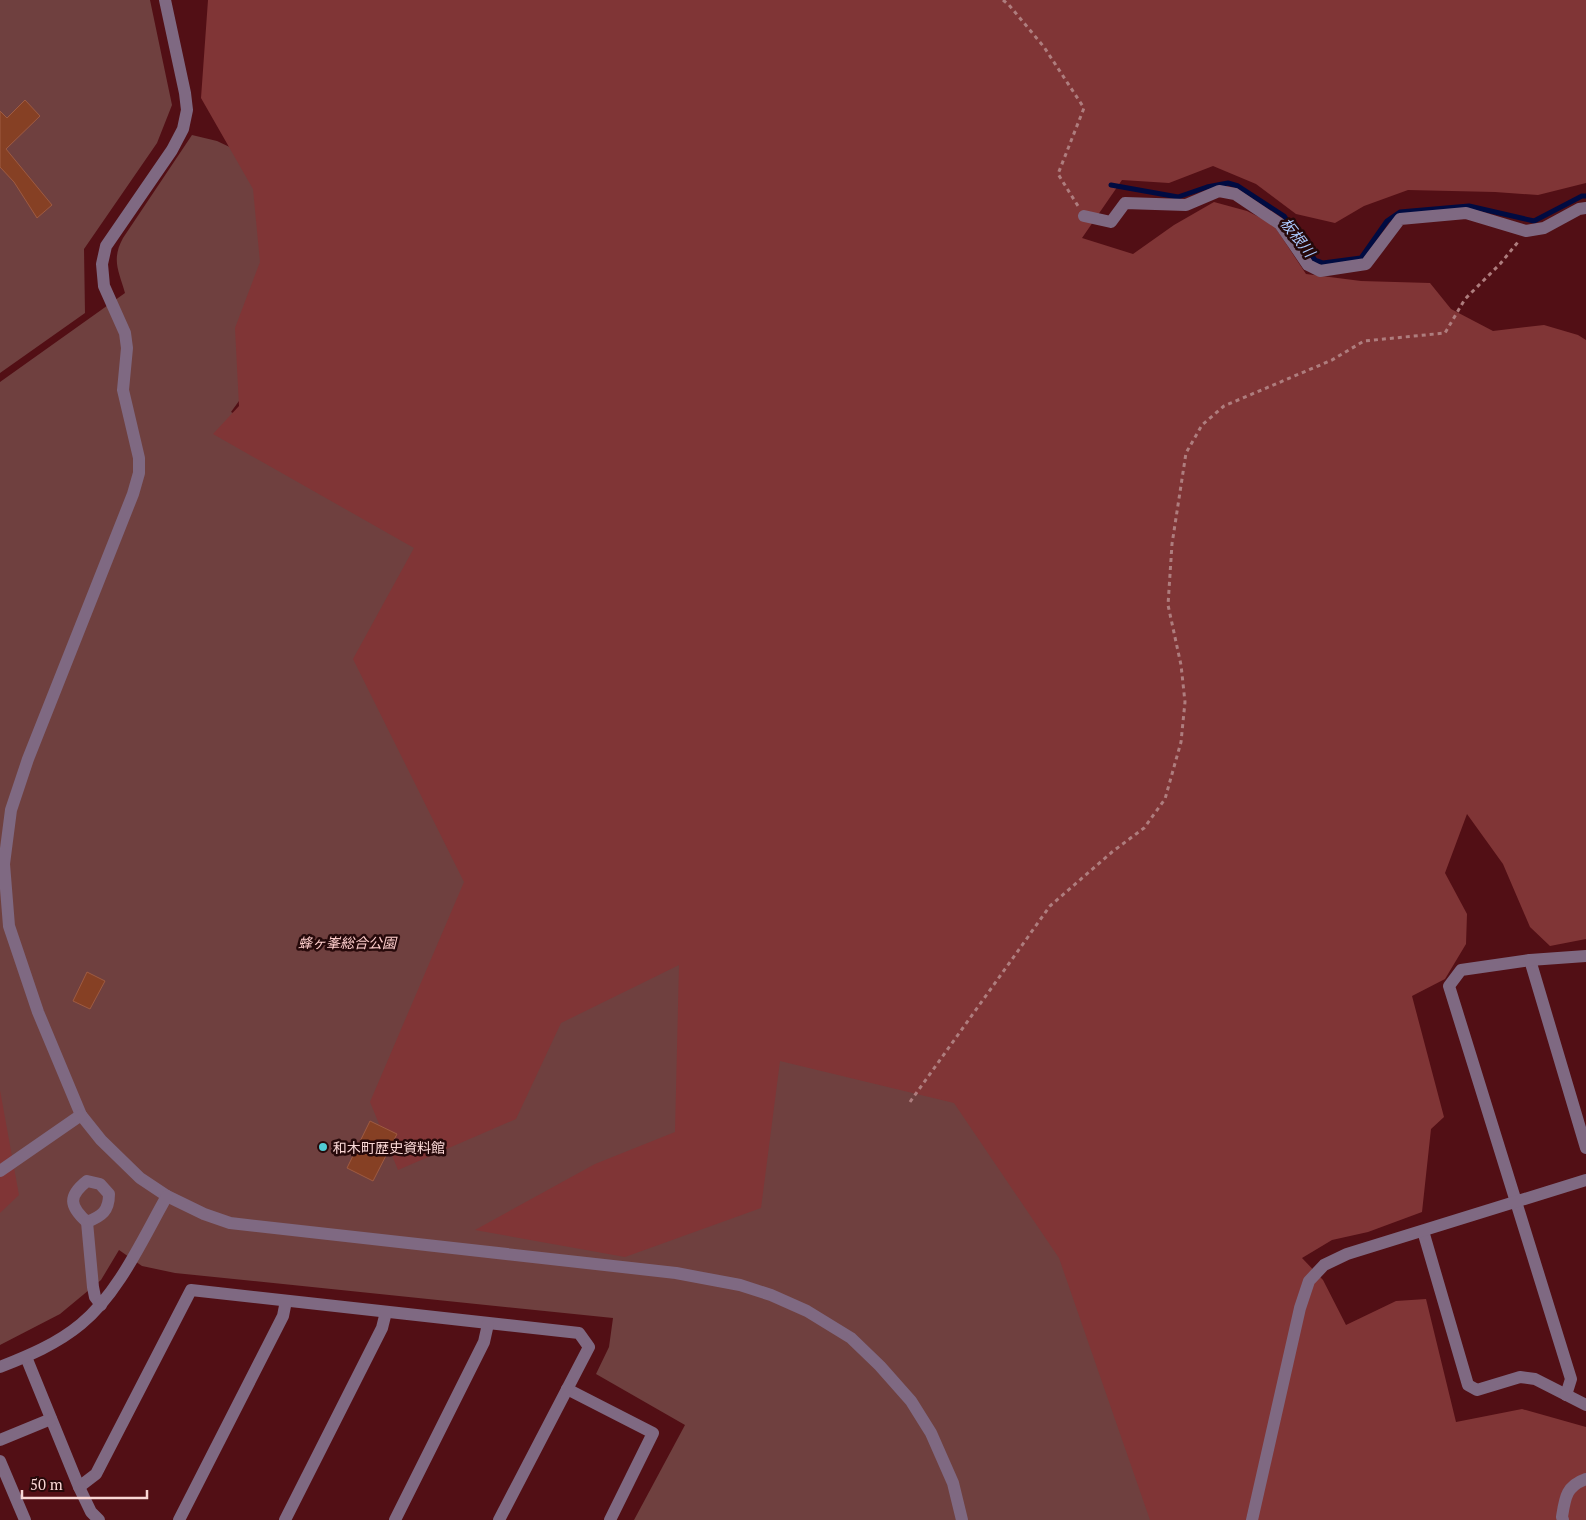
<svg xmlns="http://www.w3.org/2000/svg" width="1586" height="1520" font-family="'PT Serif','Noto Sans JP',serif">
  <rect width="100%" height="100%" fill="#520f15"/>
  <!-- green -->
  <g fill="#6f403f">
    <path d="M 0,0 L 150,0 L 172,105 L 157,143 L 84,249 L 85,313 L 0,373 Z"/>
    <path d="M 192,135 L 217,141 L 259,161 L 273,259 L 252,383 L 231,412 L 357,477 L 983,1075 L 1198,1520 L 634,1520 L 685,1425 L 596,1374 L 609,1347 L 613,1318 L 175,1273 L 142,1266 L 119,1250 L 101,1280 L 60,1314 L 0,1345 L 0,382 L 125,293 C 119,271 111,260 123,238 Z"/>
  </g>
  <!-- forest -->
  <g fill="#803536">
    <path d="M 208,0 L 1586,0 L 1586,183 L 1538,195 L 1495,192 L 1408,190 L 1364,206 L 1335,223 L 1296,214 L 1256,184 L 1213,166 L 1169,183 L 1122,180 L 1082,238 L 1133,254 L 1174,225 L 1214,202 L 1247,211 L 1273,224 L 1306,274 L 1361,281 L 1430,283 L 1451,309 L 1493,331 L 1544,325 L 1578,335 L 1586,340 L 1586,939 L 1550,946 L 1530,927 L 1503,864 L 1467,814 L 1445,873 L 1467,914 L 1466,944 L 1445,979 L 1412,996 L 1444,1117 L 1431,1129 L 1422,1212 L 1368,1232 L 1332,1240 L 1302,1258 L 1323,1280 L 1346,1325 L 1396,1301 L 1426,1299 L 1456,1422 L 1522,1409 L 1586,1427 L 1586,1520 L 1150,1520 L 1059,1258 L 954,1103 L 780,1061 L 761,1208 L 625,1257 L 475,1230 L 595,1164 L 675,1132 L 679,965 L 561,1023 L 516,1119 L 398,1170 L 370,1102 L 464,882 L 353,659 L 414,548 L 213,434 L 239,406 L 235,328 L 260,262 L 253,189 L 201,98 Z"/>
    <path d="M 0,1090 L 19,1195 L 0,1213 Z"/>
  </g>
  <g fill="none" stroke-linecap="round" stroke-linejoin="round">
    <!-- stream -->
    <path stroke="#000b41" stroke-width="5" d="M 1111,185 L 1178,197 L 1207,187 L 1228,183 L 1238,186 L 1284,216 L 1315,260 L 1323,263 L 1361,258 L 1387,221 L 1400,212 L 1469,206 L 1534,221 L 1582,196 L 1586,196"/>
  </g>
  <!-- building -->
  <g fill="#864024" stroke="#9e5a41">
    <path d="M 25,100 L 40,116 L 6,149 L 52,205 L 37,218 L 14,182 L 0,167 L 0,111 L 7,118 Z"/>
    <path d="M 87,972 L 105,981 L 90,1009 L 73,1001 Z"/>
    <path d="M 370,1121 L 397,1134 L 373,1181 L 347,1168 Z"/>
  </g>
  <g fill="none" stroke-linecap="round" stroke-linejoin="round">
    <!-- path -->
    <g stroke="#ae7d7e" stroke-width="3" stroke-dasharray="4 4" stroke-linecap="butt">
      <path d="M 1003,0 L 1009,5 L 1044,47 L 1084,108 L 1058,174 L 1078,206"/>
      <path d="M 910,1102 L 1050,906 L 1112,852 L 1144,828 L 1165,799 L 1181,742 L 1185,702 L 1181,665 L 1168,605 L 1172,544 L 1186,453 L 1202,425 L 1224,406 L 1332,360 L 1364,341 L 1445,333 L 1465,299 L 1500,264 L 1518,242"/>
    </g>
    <!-- minor -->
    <g stroke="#7f6982" stroke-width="12">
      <path d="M 165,0 L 185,93 L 187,110 L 183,129 L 172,150 L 106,246 L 102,264 L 104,286 L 125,333 L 127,348 L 123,390 L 139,458 L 139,473 L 133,494 L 28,759 L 11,810 L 4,864 L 9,926 L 38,1012 L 81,1115 L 101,1140 L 140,1178 L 167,1196 L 204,1214 L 230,1223 L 676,1273 L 740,1285 L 771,1295 L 807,1311 L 851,1338 L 880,1366 L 911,1401 L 931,1433 L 953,1483 L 962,1520"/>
      <path d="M 1084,216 L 1111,222 L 1125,203 L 1186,205 L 1219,191 L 1235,194 L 1280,224 L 1308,265 L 1320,271 L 1366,264 L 1400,219 L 1466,213 L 1526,231 L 1544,228 L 1579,209 L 1586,208"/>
      <path d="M 1530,960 L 1586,1148"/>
      <path d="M 0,1171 L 81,1115"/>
      <path d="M 87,1181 L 100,1184 L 109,1194 C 109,1211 102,1216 87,1222 C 69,1206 68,1196 87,1181 Z"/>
      <path d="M 87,1222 L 93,1287 L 95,1297 L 101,1305"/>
      <path d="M 1423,1231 L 1468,1385 L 1477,1390 L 1520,1377 L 1535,1379 L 1586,1405"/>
      <path d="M 26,1357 L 79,1487 L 91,1512 L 99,1520"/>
      <path d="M 0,1367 C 28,1356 57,1344 81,1324 C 119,1293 143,1238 167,1196"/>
      <path d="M 567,1389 L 653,1433 L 610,1520"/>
      <path d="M 1566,1395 L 1571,1379 L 1449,986 L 1461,970 L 1530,960 L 1586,956"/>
      <path d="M 0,1440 L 51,1419"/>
      <path d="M 0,1461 L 25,1520"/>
      <path d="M 79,1487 L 96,1474 L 191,1290 L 579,1333 L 589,1347 L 499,1520"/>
      <path d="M 179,1520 L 283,1316 L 286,1301"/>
      <path d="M 285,1520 L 382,1328 L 386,1312"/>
      <path d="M 395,1520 L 484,1342 L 488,1324"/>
      <path d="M 1252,1520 L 1300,1308 L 1309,1281 L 1324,1265 L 1347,1254 L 1586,1180"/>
      <path d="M 1563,1520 L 1562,1517 C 1565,1498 1566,1486 1586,1479"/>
    </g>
  </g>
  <!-- markers -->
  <circle fill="#51ccd4" stroke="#26090a" stroke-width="2" cx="323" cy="1147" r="5"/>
  <g text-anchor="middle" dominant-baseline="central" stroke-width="5" stroke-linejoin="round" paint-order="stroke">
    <!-- park labels -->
    <g font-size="14" font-style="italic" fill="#fececc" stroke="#26090a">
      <text x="347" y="942">蜂ヶ峯総合公園</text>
    </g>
    <!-- poi labels -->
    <g font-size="14" fill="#f9d7d5" stroke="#26090a" text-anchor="start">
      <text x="333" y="1147">和木町歴史資料館</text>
    </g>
    <!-- water labels -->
    <g font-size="15" font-style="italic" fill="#abc9fd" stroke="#26090a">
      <text transform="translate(1298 237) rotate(52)">板根川</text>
    </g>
  </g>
  <!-- scale -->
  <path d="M22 1490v8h125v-8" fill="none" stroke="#f9d7d5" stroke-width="2.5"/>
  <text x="30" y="1490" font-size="15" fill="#f9d7d5" stroke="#26090a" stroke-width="4" paint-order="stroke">50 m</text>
</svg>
